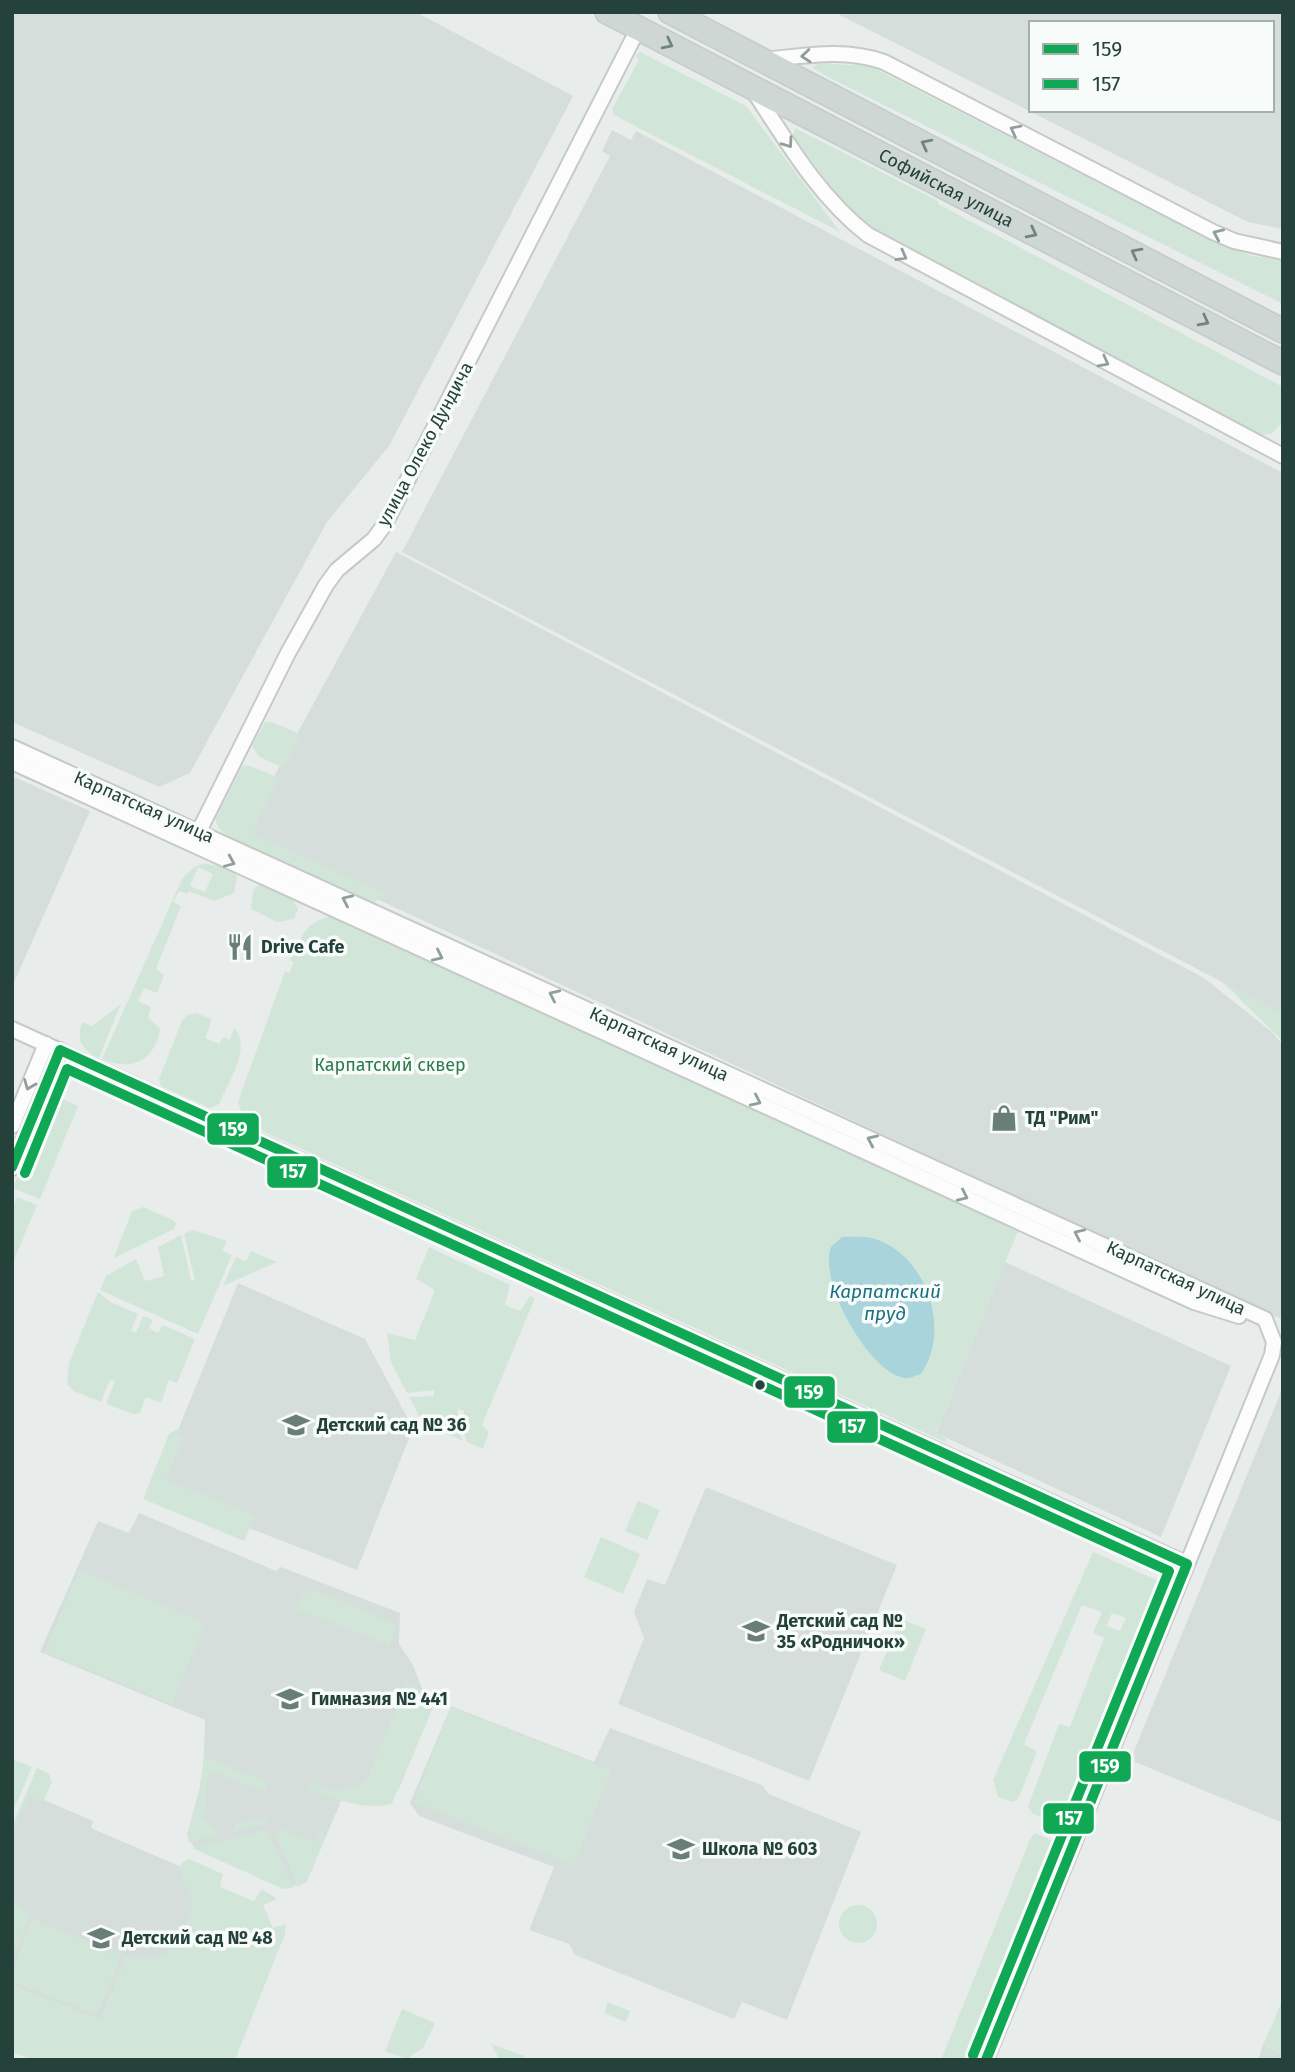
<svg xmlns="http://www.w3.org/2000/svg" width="1295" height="2072" font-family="'Fira Sans',sans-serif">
  <rect width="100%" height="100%" fill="#e8edeb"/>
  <!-- built -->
  <g fill="#d6dedb" fill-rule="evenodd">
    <path d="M 12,12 L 416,12 L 573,96 L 389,446 L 327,522 L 190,773 L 159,787 L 12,722 Z"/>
    <path d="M 834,12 L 1283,12 L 1283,229 L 1248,222 ZM 1031,23 L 1272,23 L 1272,110 L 1031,110 Z"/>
    <path d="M 612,130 L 631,140 L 636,131 L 1283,473 L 1283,1014 L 402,552 L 610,156 L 602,151 Z"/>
    <path d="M 396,552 L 1204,978 L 1272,1032 L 1283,1045 L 1283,1320 L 252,841 L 247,826 Z"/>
    <path d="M 12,776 L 90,811 L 12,987 Z"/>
    <path d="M 1005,1262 L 1231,1366 L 1161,1537 L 936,1433 Z"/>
    <path d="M 238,1283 L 365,1339 L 413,1428 L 357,1570 L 153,1491 Z"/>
    <path d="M 1283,1387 L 1283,1823 L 1135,1762 L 1134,1751 Z"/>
    <path d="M 706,1487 L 897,1565 L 809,1781 L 618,1704 L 644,1638 L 634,1612 L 647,1579 L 665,1585 Z"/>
    <path d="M 139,1513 L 276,1571 L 281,1567 L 400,1613 L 399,1644 L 413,1665 L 431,1712 L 398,1791 L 342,1799 L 306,1882 L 287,1888 L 196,1849 L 192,1844 L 187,1835 L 203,1776 L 205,1720 L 40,1652 L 98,1521 L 129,1533 Z"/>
    <path d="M 451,1706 L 594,1762 L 610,1728 L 762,1785 L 769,1794 L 861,1832 L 787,2020 L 742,2002 L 734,2019 L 575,1955 L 569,1944 L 529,1930 L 554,1867 L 419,1816 L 410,1803 Z"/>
    <path d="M 28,1793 L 93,1821 L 91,1828 L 214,1881 L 144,2046 L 12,2016 L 12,1831 Z"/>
    <path d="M 1263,2045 L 1283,2055 L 1283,2060 L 1258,2060 Z"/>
  </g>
  <!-- green -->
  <g fill="#d1e6d8" fill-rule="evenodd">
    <path d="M 640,52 L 746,106 L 840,232 L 614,115 L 612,109 L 639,60 L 635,56 Z"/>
    <path d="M 818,63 L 870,66 L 1210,240 L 1249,255 L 1283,261 L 1283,304 L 828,77 L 813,68 Z"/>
    <path d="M 795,128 L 938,201 L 938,204 L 1283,387 L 1283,422 L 1271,434 L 1260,435 L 880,234 L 841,200 L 793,136 Z"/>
    <path d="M 265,722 L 272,722 L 300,734 L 283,768 L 258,756 L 252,745 Z"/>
    <path d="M 248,765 L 279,778 L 257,821 L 254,834 L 386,894 L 371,905 L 225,838 L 226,835 L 219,829 L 215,819 L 242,766 Z"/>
    <path d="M 216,862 L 231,870 L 237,877 L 234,893 L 214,901 L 189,891 L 187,894 L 179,891 L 173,902 L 181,906 L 156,969 L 164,975 L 157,993 L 144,988 L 138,1001 L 151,1007 L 148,1017 L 160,1029 C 155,1061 131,1072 102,1059 L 182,879 C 192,868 199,860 214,866 ZM 198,867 L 213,874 L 205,892 L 190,886 Z"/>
    <path d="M 268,885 L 291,896 L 298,909 L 294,919 L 277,922 L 251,909 L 253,890 L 257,886 Z"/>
    <path d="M 332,916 L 1018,1231 L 936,1432 L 947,1439 L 945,1442 L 251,1126 L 244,1119 L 238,1102 L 285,971 L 289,973 L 294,962 L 290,960 C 302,937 305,921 332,916 Z"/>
    <path d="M 1221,981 L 1283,1014 L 1283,1041 Z"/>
    <path d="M 121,1004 L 99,1058 C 82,1050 76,1042 82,1022 L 92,1026 Z"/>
    <path d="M 196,1013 L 212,1019 L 205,1038 L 219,1044 L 223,1037 L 230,1040 L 234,1028 C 253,1047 227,1084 219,1104 L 210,1108 L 161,1086 L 159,1079 L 182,1021 L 187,1015 Z"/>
    <path d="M 97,1080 L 173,1114 L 170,1121 L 94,1087 Z"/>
    <path d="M 51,1094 L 78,1106 L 40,1199 L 13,1188 Z"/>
    <path d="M 17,1197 L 37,1205 L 12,1265 L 12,1210 Z"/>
    <path d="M 143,1207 L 173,1220 L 176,1223 L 174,1229 L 114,1258 L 132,1211 Z"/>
    <path d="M 193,1230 L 227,1241 L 222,1251 L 232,1255 L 198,1334 L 100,1290 L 106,1276 L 136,1259 L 145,1281 L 164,1276 L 158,1247 L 181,1235 L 191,1280 L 195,1281 L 184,1234 Z"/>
    <path d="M 436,1234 L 551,1286 L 547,1295 L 433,1242 Z"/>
    <path d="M 429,1247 L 510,1285 L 505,1305 L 520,1311 L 530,1296 L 535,1298 L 482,1425 L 489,1432 L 483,1449 L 467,1442 L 462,1426 L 464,1411 L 458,1409 L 457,1426 L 462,1440 L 424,1425 L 409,1397 L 433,1396 L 435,1390 L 407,1393 L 391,1362 L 387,1333 L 415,1340 L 435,1290 L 416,1279 Z"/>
    <path d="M 251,1251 L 277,1262 L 223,1286 L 236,1257 L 246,1261 Z"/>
    <path d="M 98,1292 L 110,1302 L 138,1314 L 131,1331 L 136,1333 L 143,1316 L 153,1320 L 149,1328 L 158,1333 L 163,1325 L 195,1339 L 177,1383 L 169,1380 L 161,1403 L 146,1397 L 140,1413 L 133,1414 L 106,1404 L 115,1381 L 110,1380 L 101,1402 L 74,1391 L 67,1384 L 69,1363 Z"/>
    <path d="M 177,1429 L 186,1430 L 180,1431 L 178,1435 L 183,1438 L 166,1479 L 255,1516 L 244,1541 L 143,1499 L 169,1434 Z"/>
    <path d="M 984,1484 L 1087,1531 L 1083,1539 L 980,1493 Z"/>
    <path d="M 638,1501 L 660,1510 L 647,1540 L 625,1531 Z"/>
    <path d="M 1100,1536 L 1148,1558 L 1144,1566 L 1096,1545 Z"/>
    <path d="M 601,1537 L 640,1554 L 623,1594 L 584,1577 Z"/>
    <path d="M 1093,1552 L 1168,1585 L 1069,1829 L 1033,1814 L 1028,1806 L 1059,1724 L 1070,1727 L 1104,1638 L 1093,1633 L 1102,1612 L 1082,1605 L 1024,1744 L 1037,1752 L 1018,1799 L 1013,1802 L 998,1797 L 993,1780 ZM 1112,1613 L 1126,1618 L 1120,1631 L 1107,1626 Z"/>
    <path d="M 79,1570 L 205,1623 L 172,1704 L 45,1652 Z"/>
    <path d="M 316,1591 L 393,1623 L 395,1631 L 389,1645 L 295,1608 L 305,1593 Z"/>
    <path d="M 901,1619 L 926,1629 L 905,1681 L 879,1670 Z"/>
    <path d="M 407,1683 L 428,1693 L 433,1707 L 392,1803 C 374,1813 326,1797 308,1789 L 311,1782 L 337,1792 L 366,1782 Z"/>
    <path d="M 451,1707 L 611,1770 L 574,1865 L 414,1802 Z"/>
    <path d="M 204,1757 L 268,1782 L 264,1792 L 217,1773 L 208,1775 L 205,1814 L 201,1818 L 209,1823 L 217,1835 L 189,1843 L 187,1834 L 197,1805 Z"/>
    <path d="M 12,1759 L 32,1767 L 12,1814 Z"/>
    <path d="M 37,1768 L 49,1774 L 52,1782 L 43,1802 L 29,1796 L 12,1834 L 12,1826 Z"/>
    <path d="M 267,1817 L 264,1824 L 233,1831 L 236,1824 Z"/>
    <path d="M 280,1829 L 314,1842 L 319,1831 L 327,1834 L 307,1881 L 298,1887 L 275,1832 Z"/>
    <path d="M 266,1830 L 293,1888 L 283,1889 L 192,1848 Z"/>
    <path d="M 1035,1833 L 1062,1845 L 975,2060 L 941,2060 L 1031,1837 Z"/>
    <path d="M 189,1859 L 223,1874 L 220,1887 L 254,1901 L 262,1889 L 277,1899 L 263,1905 L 273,1928 L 286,1924 L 285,1934 L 235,2060 L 33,2060 L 12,2052 L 12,1985 L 103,2020 L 101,2016 L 111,1992 L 115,1991 L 112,1990 L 120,1969 L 123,1970 L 125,1956 C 158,1961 173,1957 185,1925 C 189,1917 193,1908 191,1899 C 188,1885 177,1877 181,1863 Z"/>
    <path d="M 12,1898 L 30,1914 L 26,1925 L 23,1924 L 25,1928 L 17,1949 L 14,1948 L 12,1961 Z"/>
    <circle cx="858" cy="1924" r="19"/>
    <path d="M 33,1917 L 41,1923 L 40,1928 L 44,1924 L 64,1932 L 65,1937 L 67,1933 L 85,1940 L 86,1946 L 88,1942 L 106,1949 L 105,1953 L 108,1955 L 110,1950 L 122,1955 L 98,2013 L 94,2014 L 12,1981 L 12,1970 L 16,1967 L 14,1966 Z"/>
    <path d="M 1283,1999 L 1283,2055 L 1263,2045 Z"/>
    <path d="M 608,2002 L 630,2011 L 626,2022 L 604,2013 Z"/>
    <path d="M 402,2009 L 435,2023 L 423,2048 L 407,2059 L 385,2051 Z"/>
    <path d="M 491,2044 L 525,2056 L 523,2060 L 500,2060 Z"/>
  </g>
  <!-- water -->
  <path fill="#a9d4db" d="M 842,1237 C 851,1237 867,1236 875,1239 C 926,1255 952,1329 921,1374 C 914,1376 908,1380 901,1377 C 866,1367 818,1280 831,1247 Z"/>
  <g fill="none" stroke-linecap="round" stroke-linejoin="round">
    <defs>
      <g id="street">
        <path d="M 763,60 C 805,56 844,48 884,62 L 1213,232 L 1234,241 L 1283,252"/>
        <path d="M 753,90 C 787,142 819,197 868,235 L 1283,456"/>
        <path d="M 12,747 L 1265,1319 L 1274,1342 L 1272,1355 L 986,2060"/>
        <path d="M 12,762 L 1194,1302 L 1239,1316"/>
        <path d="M 194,841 L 288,653 L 326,585 L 337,570 L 374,539 L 385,524 L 638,29"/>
        <path d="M 12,1029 L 1187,1564"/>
        <path d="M 12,1126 L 46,1044"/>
        <path d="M 12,1168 L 60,1050"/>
      </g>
      <g id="primary">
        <path id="s1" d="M 607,12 L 1283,363"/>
        <path d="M 670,12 L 1283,331"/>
      </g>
    </defs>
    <!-- street casing -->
    <use href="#street" stroke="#c5cac8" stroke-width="18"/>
    <!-- primary casing -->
    <use href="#primary" stroke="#c3ccc9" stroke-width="26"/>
    <!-- street -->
    <use href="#street" stroke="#fcfcfc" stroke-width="14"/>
    <!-- primary -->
    <use href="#primary" stroke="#cfd7d5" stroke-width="23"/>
    <defs>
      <path id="bus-1" d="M 12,1167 L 60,1050 L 1187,1564 L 986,2060"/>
      <path id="bus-2" d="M 25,1173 L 67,1069 L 1169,1571 L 973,2055"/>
    </defs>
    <!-- bus-1 casing -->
    <use href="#bus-1" stroke="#f7fbf9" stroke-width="16"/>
    <!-- bus-2 casing -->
    <use href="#bus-2" stroke="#f7fbf9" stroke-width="16"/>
    <!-- bus-1 -->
    <use href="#bus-1" stroke="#10a855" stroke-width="10"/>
    <!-- bus-2 -->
    <use href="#bus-2" stroke="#10a855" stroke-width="10"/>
  </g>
  <!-- one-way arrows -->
  <defs><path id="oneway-chevron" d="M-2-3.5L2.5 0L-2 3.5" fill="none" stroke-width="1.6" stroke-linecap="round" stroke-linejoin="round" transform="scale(1.75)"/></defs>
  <g stroke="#718580">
    <use href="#oneway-chevron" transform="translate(668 44) rotate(27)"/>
    <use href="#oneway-chevron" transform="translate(926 144) rotate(-153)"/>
    <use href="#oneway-chevron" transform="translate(1032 233) rotate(27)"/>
    <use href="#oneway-chevron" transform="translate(1136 253) rotate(-152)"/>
    <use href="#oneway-chevron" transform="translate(1204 321) rotate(28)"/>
  </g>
  <g stroke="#909f9b">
    <use href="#oneway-chevron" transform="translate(806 56) rotate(175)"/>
    <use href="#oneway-chevron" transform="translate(1015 130) rotate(-153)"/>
    <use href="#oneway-chevron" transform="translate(788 143) rotate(55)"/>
    <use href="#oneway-chevron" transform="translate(1218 234) rotate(-156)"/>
    <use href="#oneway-chevron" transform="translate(902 256) rotate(29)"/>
    <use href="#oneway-chevron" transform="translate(1104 362) rotate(28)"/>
    <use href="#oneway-chevron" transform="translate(230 862) rotate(23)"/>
    <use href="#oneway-chevron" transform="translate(347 900) rotate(-155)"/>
    <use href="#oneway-chevron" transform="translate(438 956) rotate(25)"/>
    <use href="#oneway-chevron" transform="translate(554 995) rotate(-155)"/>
    <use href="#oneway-chevron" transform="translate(29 1085) rotate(112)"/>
    <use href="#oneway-chevron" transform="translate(756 1101) rotate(25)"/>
    <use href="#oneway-chevron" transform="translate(872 1140) rotate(-156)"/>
    <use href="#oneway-chevron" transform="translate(963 1196) rotate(25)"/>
    <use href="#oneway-chevron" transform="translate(1079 1234) rotate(-155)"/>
  </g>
  <!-- icons -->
  <defs>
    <symbol id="restaurant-bare" viewBox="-9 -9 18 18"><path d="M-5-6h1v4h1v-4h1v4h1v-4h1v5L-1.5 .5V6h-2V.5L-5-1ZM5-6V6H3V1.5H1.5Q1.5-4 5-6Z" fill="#697e78" stroke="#f7fbf9" stroke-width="2.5" paint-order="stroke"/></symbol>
    <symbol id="shop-bare" viewBox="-9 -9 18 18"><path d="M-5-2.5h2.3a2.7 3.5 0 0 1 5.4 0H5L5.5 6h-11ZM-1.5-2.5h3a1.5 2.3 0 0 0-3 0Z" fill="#697e78" stroke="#f7fbf9" stroke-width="2.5" paint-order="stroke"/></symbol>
    <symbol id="school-bare" viewBox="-9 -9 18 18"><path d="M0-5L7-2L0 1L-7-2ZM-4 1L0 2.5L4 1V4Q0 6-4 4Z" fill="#697e78" stroke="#f7fbf9" stroke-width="2.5" paint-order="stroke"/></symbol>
  </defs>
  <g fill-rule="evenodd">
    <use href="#restaurant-bare" x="221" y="928" width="38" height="38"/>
    <use href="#shop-bare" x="985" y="1099" width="38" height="38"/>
    <use href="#school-bare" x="277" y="1406" width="38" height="38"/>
    <use href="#school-bare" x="737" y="1612" width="38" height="38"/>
    <use href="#school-bare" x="271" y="1680" width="38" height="38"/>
    <use href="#school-bare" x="662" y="1830" width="38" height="38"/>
    <use href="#school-bare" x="82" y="1919" width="38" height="38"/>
  </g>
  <!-- markers -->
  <circle fill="#24423a" stroke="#f7fbf9" stroke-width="2.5" cx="760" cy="1385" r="6"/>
  <g text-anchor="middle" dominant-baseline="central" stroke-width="7" stroke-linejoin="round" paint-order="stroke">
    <!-- street labels -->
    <g font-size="18" fill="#24423a" stroke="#f7fbf9">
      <text stroke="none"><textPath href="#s1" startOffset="382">Софийская улица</textPath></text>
      <text transform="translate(425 444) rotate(-62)">улица Олеко Дундича</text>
      <text transform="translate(144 807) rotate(24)">Карпатская улица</text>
      <text transform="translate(659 1044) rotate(25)">Карпатская улица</text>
      <text transform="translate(1176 1278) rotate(25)">Карпатская улица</text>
    </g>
    <!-- poi labels -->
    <g font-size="18" font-weight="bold" fill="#24423a" stroke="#f7fbf9" text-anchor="start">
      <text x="261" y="947">Drive Cafe</text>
      <text x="1025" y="1118">ТД "Рим"</text>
      <text x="317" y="1425">Детский сад № 36</text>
      <text x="777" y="1621">Детский сад №<tspan x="777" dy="21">35 «Родничок»</tspan></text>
      <text x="311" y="1699">Гимназия № 441</text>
      <text x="702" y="1849">Школа № 603</text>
      <text x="122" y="1938">Детский сад № 48</text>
    </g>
    <!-- park labels -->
    <g font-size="18" fill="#2d7a4b" stroke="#f7fbf9">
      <text x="390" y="1065">Карпатский сквер</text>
    </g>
    <!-- water labels -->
    <g font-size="19" font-style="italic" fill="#1c6f80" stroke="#f7fbf9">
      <text x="885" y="1291">Карпатский<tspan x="885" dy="22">пруд</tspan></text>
    </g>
  </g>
  <g stroke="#f7fbf9" stroke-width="2.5">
    <rect x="206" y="1112" width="54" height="34" rx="7" fill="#10a855"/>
    <rect x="266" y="1155" width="53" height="34" rx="7" fill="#10a855"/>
    <rect x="783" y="1375" width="53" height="34" rx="7" fill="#10a855"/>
    <rect x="826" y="1410" width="53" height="34" rx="7" fill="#10a855"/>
    <rect x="1078" y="1750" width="54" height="33" rx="7" fill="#10a855"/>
    <rect x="1042" y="1802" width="53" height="33" rx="7" fill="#10a855"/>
  </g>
  <g font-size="19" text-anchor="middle" font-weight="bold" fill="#fff">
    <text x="233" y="1136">159</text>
    <text x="293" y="1178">157</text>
    <text x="809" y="1399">159</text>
    <text x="852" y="1433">157</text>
    <text x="1105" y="1773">159</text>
    <text x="1069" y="1825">157</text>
  </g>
  <!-- border -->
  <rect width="1295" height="2072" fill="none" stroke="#24423a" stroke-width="28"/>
  <!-- legend -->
  <rect x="1029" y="21" width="245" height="91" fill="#f7fbf9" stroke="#a3b1ad" stroke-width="2"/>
  <rect x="1043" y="44" width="35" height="10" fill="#10a855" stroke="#a3b1ad" stroke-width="2"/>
  <text x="1092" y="56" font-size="21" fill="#24423a">159</text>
  <rect x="1043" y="79" width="35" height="10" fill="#10a855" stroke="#a3b1ad" stroke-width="2"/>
  <text x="1092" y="91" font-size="21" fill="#24423a">157</text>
</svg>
